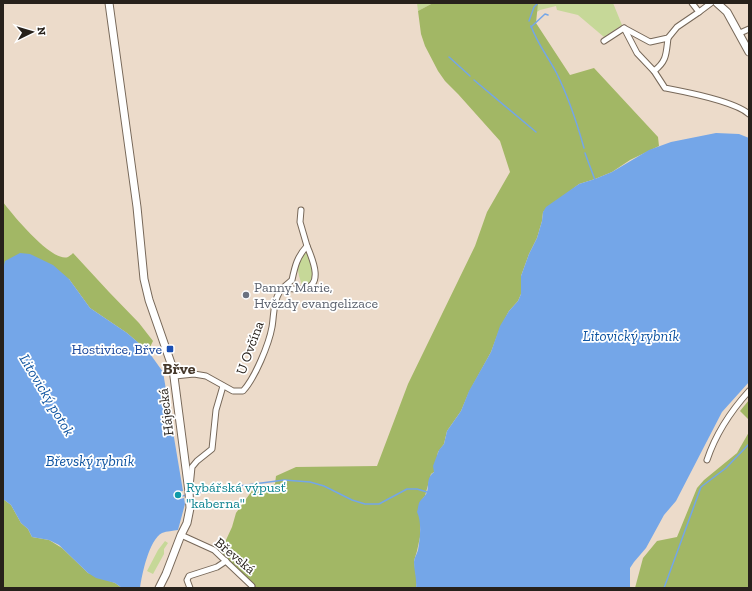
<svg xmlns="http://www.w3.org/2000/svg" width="752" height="591" font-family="'Zilla Slab',serif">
  <rect width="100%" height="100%" fill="#ecdbca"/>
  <!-- green -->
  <g fill="#c6d898">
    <path d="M 417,3 L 431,3 L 431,4 L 418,11 Z"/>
    <path d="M 513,3 L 613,3 L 622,25 L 604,37 L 578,15 L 557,10 L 556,6 L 540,10 L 525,19 Z"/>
    <path d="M 307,253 C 310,257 311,261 312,265 C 316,279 314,286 299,288 L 302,285 C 298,274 295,265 303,254 Z"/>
    <path d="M 165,541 L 168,543 L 164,549 L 164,554 L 153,574 L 147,571 L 158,550 Z"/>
  </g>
  <!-- forest -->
  <g fill="#a2b765">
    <path d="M 433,3 L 538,3 L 536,23 L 570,75 L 594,68 L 658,137 L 659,146 L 630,160 L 612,172 L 595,179 L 579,184 L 543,212 L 542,221 L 537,238 L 529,254 L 521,276 L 521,294 L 518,301 L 509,311 L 500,328 L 491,352 L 469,392 L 461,411 L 447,431 L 444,444 L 438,452 L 434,472 L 431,474 L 425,496 L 420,502 L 420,537 L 417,551 L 414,561 L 417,582 L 416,588 L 256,588 L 220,553 L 232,527 L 236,513 L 254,488 L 275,484 L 276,476 L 296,467 L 377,466 L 408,384 L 475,246 L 487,212 L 510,172 L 500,141 L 458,94 L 445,81 L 438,71 L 425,46 L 421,34 L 418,11 Z"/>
    <path d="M 3,202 C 12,214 52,263 68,257 C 70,256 72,254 73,253 L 109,292 L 139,323 L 153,341 L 148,351 L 127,333 L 90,308 L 69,279 L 3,269 Z"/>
    <path d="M 749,400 L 749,420 L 740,411 Z"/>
    <path d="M 749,432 L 749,588 L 635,588 L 643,558 L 657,541 L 677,537 L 697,488 L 704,480 L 737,453 Z"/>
    <path d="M 3,499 L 11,505 L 21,523 L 28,529 L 32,537 L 49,540 L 62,548 L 88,573 L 115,583 L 122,588 L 3,588 Z"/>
  </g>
  <!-- water -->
  <g fill="#74a6e8">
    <path d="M 716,133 L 739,134 L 749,138 L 749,382 L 722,412 L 676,501 L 664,515 L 646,548 L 634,562 L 630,568 L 630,588 L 416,588 C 417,579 414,571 414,562 C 414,558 417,554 418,550 C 420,539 422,522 417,512 C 418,509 418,506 419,503 C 421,499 425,497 427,492 C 429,485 426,478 434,472 L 433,466 L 439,450 L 444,444 L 447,431 L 461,411 L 469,391 L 491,352 L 500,326 L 509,311 L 518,301 L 521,294 L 521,276 L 529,254 L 537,238 L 542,221 L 543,212 L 546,207 L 579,184 L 595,179 L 612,172 L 649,150 L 671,142 Z"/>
    <path d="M 20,253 L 30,254 L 53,265 L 69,279 L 90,308 L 127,333 L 148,351 L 163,372 L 183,491 L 178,492 L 180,499 L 184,498 L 185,504 L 178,530 C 173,531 167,531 162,533 C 149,540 142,574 140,588 L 122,588 L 115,583 L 96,578 L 88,573 L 59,545 L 49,540 L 32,537 L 28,529 L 21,523 L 11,505 L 3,499 L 3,269 L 5,261 Z"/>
  </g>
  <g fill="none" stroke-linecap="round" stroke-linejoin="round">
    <!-- stream -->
    <g stroke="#74a6e8" stroke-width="1.5">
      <path d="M 529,21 L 534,7 L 538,3"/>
      <path d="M 531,26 C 537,43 548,57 556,72 C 568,96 577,123 584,148"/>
      <path d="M 531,27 L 545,14 L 548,15"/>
      <path d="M 449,57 L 470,76"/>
      <path d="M 474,80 L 536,132"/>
      <path d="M 585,153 L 595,180"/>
      <path d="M 191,494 L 231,487 L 284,480 L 310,482 L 324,486 L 352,500 L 365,504 L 379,504 L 407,489 L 417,489 L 427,492"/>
      <path d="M 177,497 L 187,495"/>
      <path d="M 664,588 L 701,487 L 726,468 L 749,444"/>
    </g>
    <defs>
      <g id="street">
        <path d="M 692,3 L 699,12 L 711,3"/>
        <path d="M 624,28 L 637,53 L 654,71 L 665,88 C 686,92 734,101 749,114"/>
        <path d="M 740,33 L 749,29"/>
        <path d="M 604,41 L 624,28 L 650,42 L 668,38 L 677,27 L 699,12"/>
        <path d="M 654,71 C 667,61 666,54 668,38"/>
        <path d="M 284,288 C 289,288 295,290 300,289 C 325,288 313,260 307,246"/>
        <path d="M 175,376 L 194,374 L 206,376 L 233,391 L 243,391 C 255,378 269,344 272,327 C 274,316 273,302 279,293 C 281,288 288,284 292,280 C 295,266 297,257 307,246 L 300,222 L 301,210"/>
        <path d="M 707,460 C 716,433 730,412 749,391"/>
        <path d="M 190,487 L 192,467 L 197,461 L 212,449 L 216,410 L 223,386"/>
        <path d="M 181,535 L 214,550 L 252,586"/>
        <path d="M 190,588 L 187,580 L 189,576 L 217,567 L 226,561"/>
      </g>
      <g id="secondary">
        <path d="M 109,3 L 137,207 L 144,279 L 149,300 L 173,369 L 189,492 L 190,508 L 187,523 L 181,535 L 166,574 L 159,588"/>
        <path d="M 717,3 L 727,12 L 749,52"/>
      </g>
    </defs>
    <!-- street casing -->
    <use href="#street" stroke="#776859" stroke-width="7"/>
    <!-- secondary casing -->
    <use href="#secondary" stroke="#776859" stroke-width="9"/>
    <!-- street -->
    <use href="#street" stroke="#fff" stroke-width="5"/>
    <!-- secondary -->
    <use href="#secondary" stroke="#fff" stroke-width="7"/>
  </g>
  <!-- markers -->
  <circle fill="#6b7280" stroke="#fff" stroke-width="1.5" cx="246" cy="295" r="4"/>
  <rect fill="#1a4fb4" stroke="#fff" stroke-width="1.5" x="166" y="345" width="8" height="8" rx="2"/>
  <circle fill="#0f9aa8" stroke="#fff" stroke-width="1.5" cx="178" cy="495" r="4"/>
  <g text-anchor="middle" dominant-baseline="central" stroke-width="3.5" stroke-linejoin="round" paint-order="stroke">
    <!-- worship labels -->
    <g font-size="14" fill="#5b616d" stroke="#fff" text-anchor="start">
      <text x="254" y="287">Panny Marie,<tspan x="254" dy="16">Hvězdy evangelizace</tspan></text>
    </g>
    <!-- street labels -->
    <g font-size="14" fill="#27211b" stroke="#fff">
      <text transform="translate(250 348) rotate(-70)">U Ovčína</text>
      <text transform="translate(166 412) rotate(-97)">Hájecká</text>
      <text transform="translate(235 556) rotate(40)">Břevská</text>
    </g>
    <!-- transit labels -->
    <g font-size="14" fill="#164399" stroke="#fff" text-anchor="end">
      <text x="162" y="349">Hostivice, Břve</text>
    </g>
    <!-- culture labels -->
    <g font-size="14" fill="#0d838f" stroke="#fff" text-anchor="start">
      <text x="186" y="487">Rybářská výpusť<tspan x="186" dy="16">"kaberna"</tspan></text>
    </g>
    <!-- water labels -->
    <g font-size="15" font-style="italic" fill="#0f54a1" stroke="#fff">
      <text x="631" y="336">Litovický rybník</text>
      <text transform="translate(47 395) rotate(59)">Litovický potok</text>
      <text x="90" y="461">Břevský rybník</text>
    </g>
    <!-- quarter labels -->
    <g font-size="16" font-weight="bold" fill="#46392c" stroke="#fff">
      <text x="179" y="368">Břve</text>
    </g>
  </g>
  <!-- border -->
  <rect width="752" height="591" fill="none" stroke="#27211b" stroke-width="8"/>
  <!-- north arrow -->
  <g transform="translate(32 32) rotate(85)" stroke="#ffffff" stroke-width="3" paint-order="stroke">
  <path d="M0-3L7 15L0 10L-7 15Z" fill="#27211b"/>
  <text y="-6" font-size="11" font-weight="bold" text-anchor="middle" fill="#27211b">N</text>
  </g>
</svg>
